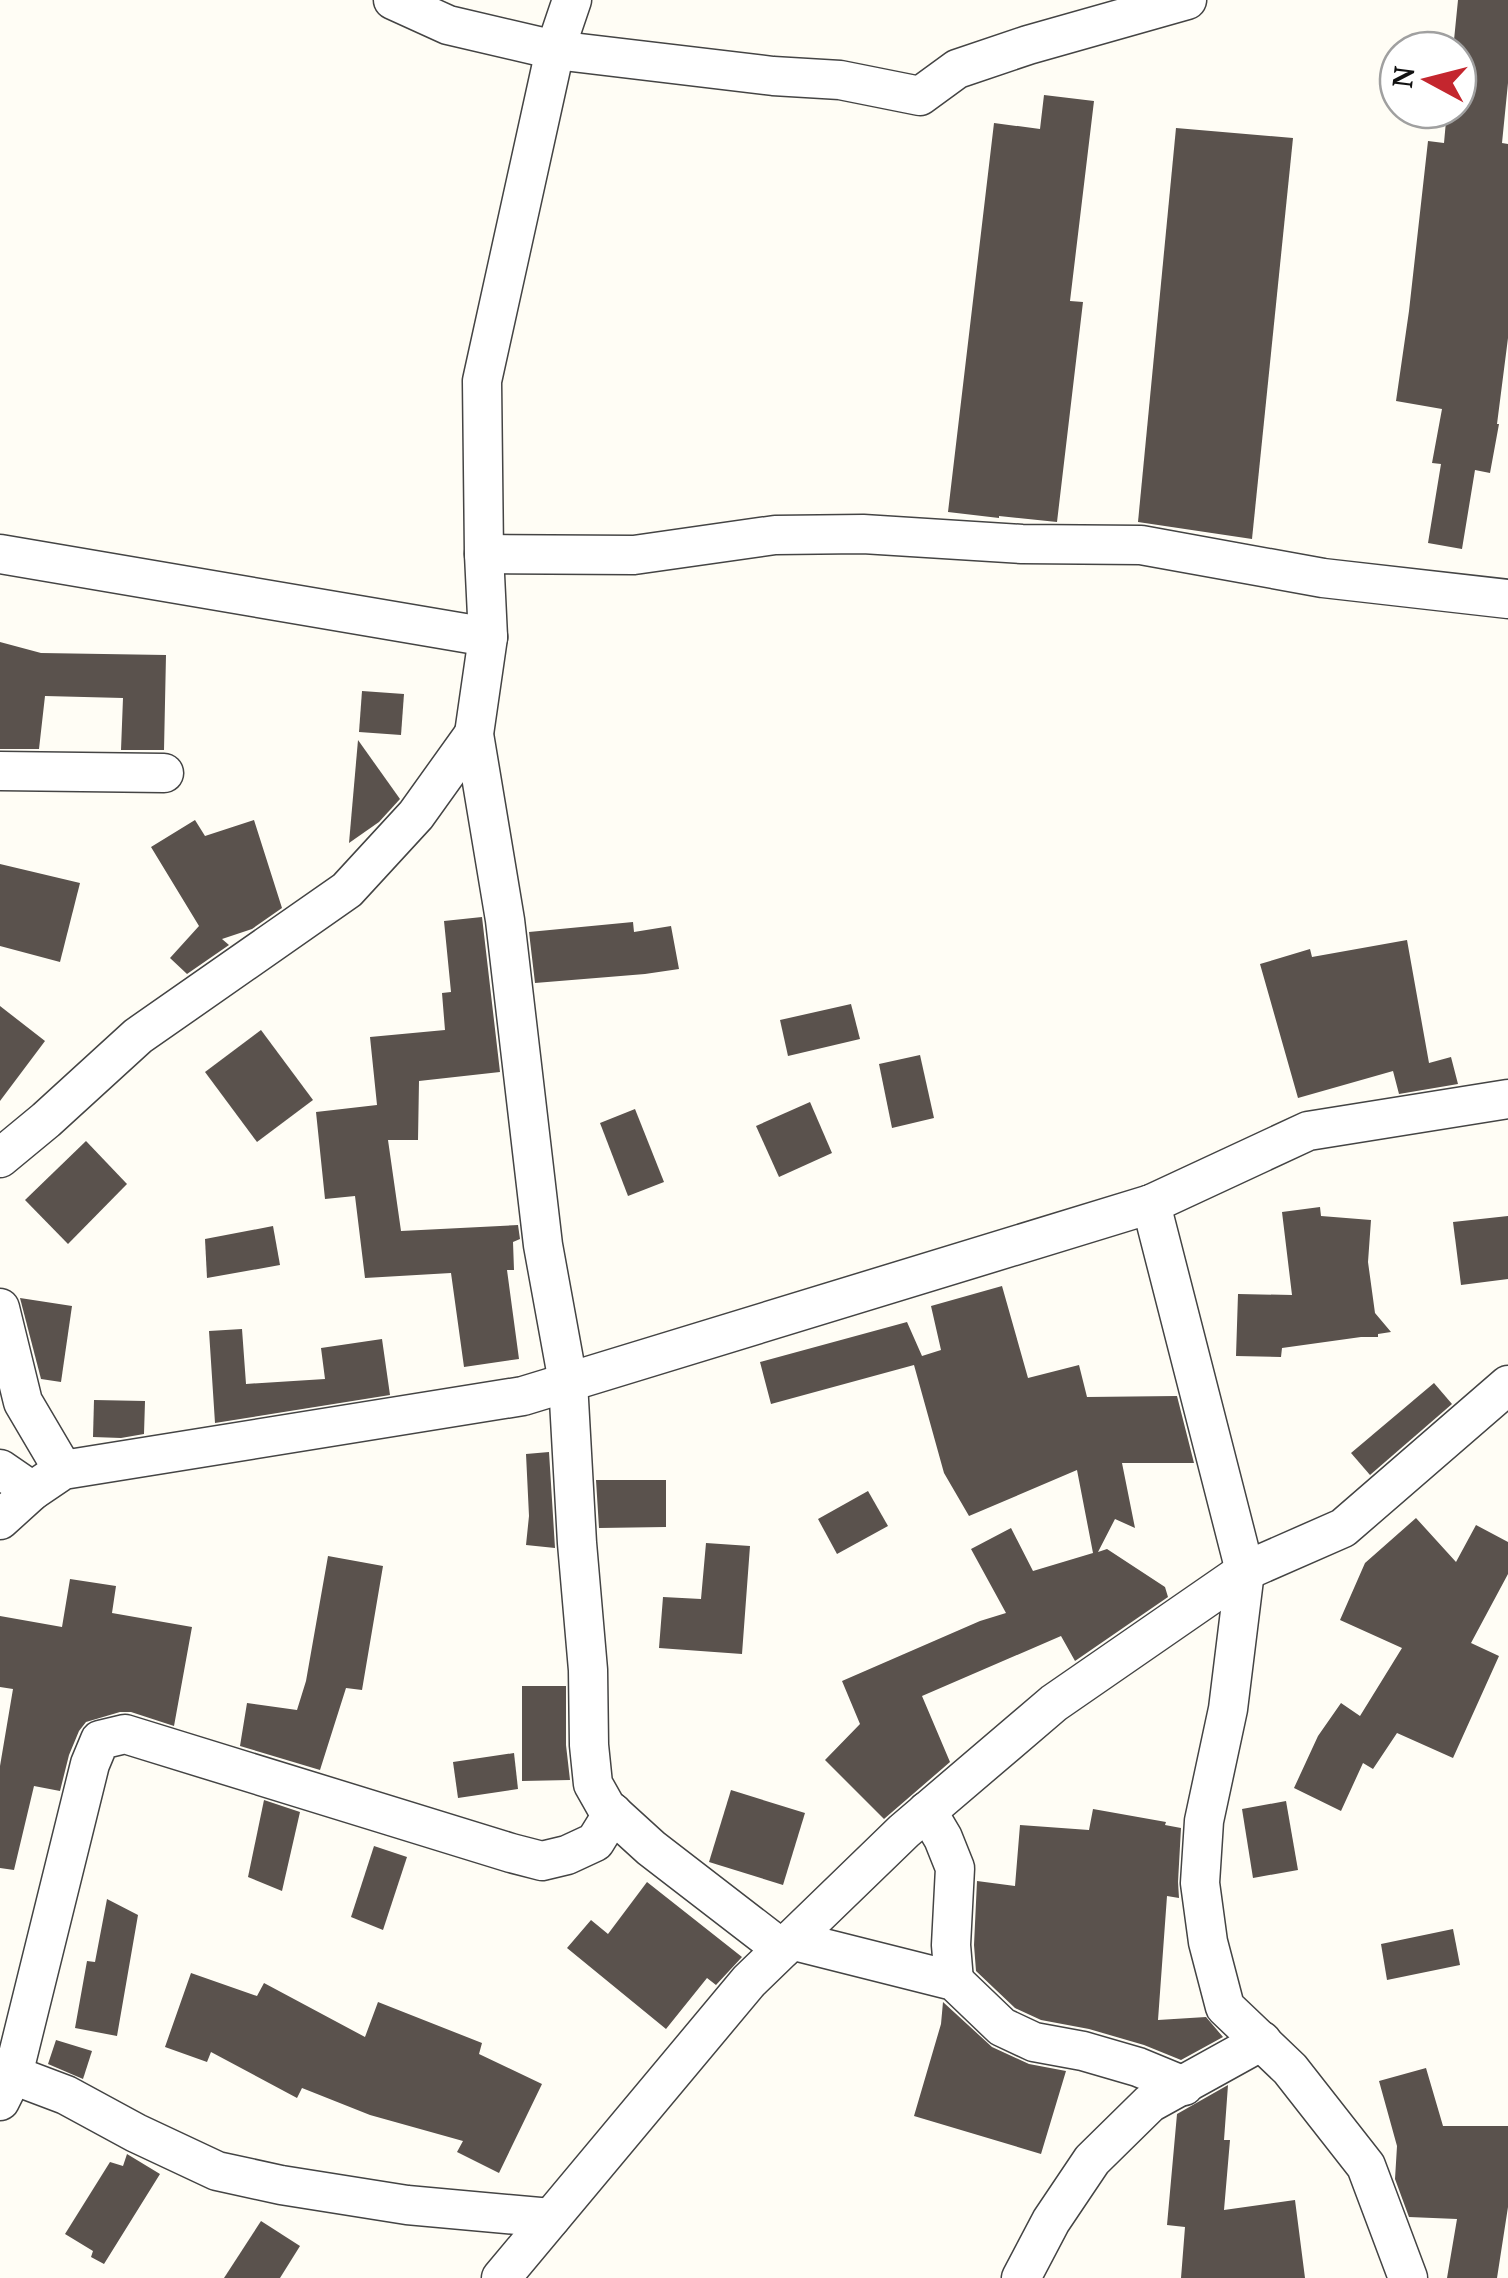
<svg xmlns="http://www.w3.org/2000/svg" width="1508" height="2278" font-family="'PT Serif',serif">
  <rect width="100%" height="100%" fill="#fffdf5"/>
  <!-- building -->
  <g fill="#5a524d">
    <path d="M 1458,0 L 1508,0 L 1508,83 L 1502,143 L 1508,144 L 1508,338 L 1497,424 L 1499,424 L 1490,473 L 1475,470 L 1462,549 L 1428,543 L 1441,464 L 1432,463 L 1442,409 L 1396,401 L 1409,311 L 1428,141 L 1444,143 L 1447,110 L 1458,110 L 1458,50 L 1453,50 Z"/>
    <path d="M 1044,95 L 1094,101 L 1070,301 L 1083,302 L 1057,522 L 999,516 L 999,518 L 948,512 L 994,123 L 1040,129 Z"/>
    <path d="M 1176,128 L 1293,138 L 1252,539 L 1138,522 Z"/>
    <path d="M 0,642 L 41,653 L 166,655 L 164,750 L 121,750 L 123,698 L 45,696 L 39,749 L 0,749 Z"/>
    <path d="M 362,691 L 404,694 L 401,735 L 359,732 Z"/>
    <path d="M 358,740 L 400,799 L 379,822 L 349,843 Z"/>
    <path d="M 195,820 L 205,836 L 254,820 L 282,908 L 252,929 L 222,939 L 229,945 L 187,974 L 170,958 L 199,926 L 151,847 Z"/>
    <path d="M 0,864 L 80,883 L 60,962 L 0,946 Z"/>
    <path d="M 482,917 L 500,1072 L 419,1081 L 418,1140 L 388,1140 L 401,1231 L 518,1225 L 520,1239 L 513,1242 L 514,1270 L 507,1270 L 519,1359 L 464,1367 L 451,1273 L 365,1278 L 355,1196 L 325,1199 L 316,1112 L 377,1105 L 370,1037 L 445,1030 L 442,993 L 451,992 L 444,921 Z"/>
    <path d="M 633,922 L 634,932 L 671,926 L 679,969 L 645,974 L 535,983 L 529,932 Z"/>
    <path d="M 1407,940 L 1429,1063 L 1451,1057 L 1458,1084 L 1399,1094 L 1393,1071 L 1298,1098 L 1260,964 L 1310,949 L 1312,957 Z"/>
    <path d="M 851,1004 L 860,1039 L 788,1056 L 780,1020 Z"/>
    <path d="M 0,1006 L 45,1041 L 0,1101 Z"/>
    <path d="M 261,1030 L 313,1100 L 257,1142 L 205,1072 Z"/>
    <path d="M 920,1055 L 934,1118 L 892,1128 L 879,1064 Z"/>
    <path d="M 810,1102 L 832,1153 L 779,1177 L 756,1126 Z"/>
    <path d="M 635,1109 L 664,1182 L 628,1196 L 600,1123 Z"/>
    <path d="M 86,1141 L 127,1184 L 68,1244 L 25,1200 Z"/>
    <path d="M 1320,1207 L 1321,1216 L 1371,1220 L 1368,1262 L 1375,1313 L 1391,1332 L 1378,1334 L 1378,1337 L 1361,1337 L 1282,1348 L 1281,1357 L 1236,1356 L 1238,1294 L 1292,1295 L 1282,1212 Z"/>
    <path d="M 1508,1216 L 1508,1279 L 1461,1285 L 1453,1222 Z"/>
    <path d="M 273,1226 L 280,1265 L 207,1278 L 205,1239 Z"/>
    <path d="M 1002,1286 L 1028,1378 L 1079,1365 L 1087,1397 L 1177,1396 L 1194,1463 L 1122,1463 L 1135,1528 L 1115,1519 L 1098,1552 L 1107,1549 L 1165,1587 L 1168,1597 L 1075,1661 L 1061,1636 L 922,1696 L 950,1762 L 884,1819 L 825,1760 L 860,1724 L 842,1681 L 980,1621 L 1006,1613 L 971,1549 L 1011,1528 L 1033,1571 L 1093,1553 L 1077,1470 L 969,1516 L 944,1473 L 914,1365 L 771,1404 L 760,1362 L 907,1322 L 922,1356 L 941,1350 L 931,1306 Z"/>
    <path d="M 20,1298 L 72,1306 L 61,1382 L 41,1379 Z"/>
    <path d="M 242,1329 L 246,1384 L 325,1379 L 321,1348 L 382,1339 L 390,1395 L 215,1423 L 209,1331 Z"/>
    <path d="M 1434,1383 L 1452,1404 L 1370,1475 L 1351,1453 Z"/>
    <path d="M 94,1400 L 145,1401 L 144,1434 L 121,1438 L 93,1437 Z"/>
    <path d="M 549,1452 L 555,1548 L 526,1545 L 529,1516 L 526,1454 Z"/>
    <path d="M 596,1480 L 666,1480 L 666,1527 L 599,1528 Z"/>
    <path d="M 868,1491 L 888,1526 L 837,1554 L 818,1519 Z"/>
    <path d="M 1416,1518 L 1456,1562 L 1476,1525 L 1508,1542 L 1508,1574 L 1471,1643 L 1499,1656 L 1453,1758 L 1397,1733 L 1373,1769 L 1363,1763 L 1341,1811 L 1294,1788 L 1318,1736 L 1341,1703 L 1360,1716 L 1402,1648 L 1340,1620 L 1365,1563 Z"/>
    <path d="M 706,1543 L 750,1546 L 742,1654 L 659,1648 L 663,1597 L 701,1599 Z"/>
    <path d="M 328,1556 L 383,1566 L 362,1690 L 346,1688 L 320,1770 L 240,1746 L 247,1703 L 297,1710 L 306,1681 Z"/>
    <path d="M 70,1579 L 116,1586 L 112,1613 L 192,1627 L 174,1726 L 131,1712 L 120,1712 L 86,1722 L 79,1731 L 69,1755 L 60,1791 L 34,1786 L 14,1870 L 0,1868 L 0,1766 L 13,1689 L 0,1687 L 0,1616 L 62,1627 Z"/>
    <path d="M 522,1686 L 566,1686 L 566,1745 L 570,1780 L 522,1781 Z"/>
    <path d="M 514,1753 L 518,1789 L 458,1798 L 453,1762 Z"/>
    <path d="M 731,1790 L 805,1813 L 783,1885 L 709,1862 Z"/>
    <path d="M 264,1800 L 300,1812 L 282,1891 L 248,1877 Z"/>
    <path d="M 1286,1801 L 1298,1870 L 1253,1878 L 1242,1809 Z"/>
    <path d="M 1093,1809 L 1166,1822 L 1165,1825 L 1181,1828 L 1178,1882 L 1179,1898 L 1167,1896 L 1158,2020 L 1206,2017 L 1223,2037 L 1181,2060 L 1144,2045 L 1089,2029 L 1041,2020 L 1015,2008 L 976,1971 L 974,1945 L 977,1881 L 1015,1886 L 1020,1825 L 1089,1830 Z"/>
    <path d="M 374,1846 L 407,1857 L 383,1930 L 351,1917 Z"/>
    <path d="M 647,1882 L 742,1957 L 716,1985 L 707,1978 L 666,2029 L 567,1948 L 591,1920 L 608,1934 Z"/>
    <path d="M 107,1899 L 138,1915 L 117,2036 L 75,2028 L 87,1961 L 95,1962 Z"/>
    <path d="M 1453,1929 L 1460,1965 L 1387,1980 L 1381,1944 Z"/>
    <path d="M 191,1973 L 257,1996 L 264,1983 L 365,2037 L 378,2002 L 482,2043 L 479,2054 L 542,2084 L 499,2173 L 457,2152 L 463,2141 L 370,2115 L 302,2088 L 297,2098 L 211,2052 L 207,2062 L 165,2047 Z"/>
    <path d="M 943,2002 L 992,2047 L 1029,2064 L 1066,2071 L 1041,2154 L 914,2116 L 941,2024 Z"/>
    <path d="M 56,2040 L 92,2051 L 83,2079 L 48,2064 Z"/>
    <path d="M 1426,2068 L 1443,2126 L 1508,2126 L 1508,2207 L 1497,2278 L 1447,2278 L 1457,2219 L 1409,2217 L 1395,2179 L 1397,2146 L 1379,2081 Z"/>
    <path d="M 1228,2085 L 1224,2140 L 1230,2140 L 1224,2210 L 1295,2200 L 1305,2278 L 1181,2278 L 1185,2227 L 1167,2225 L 1177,2114 Z"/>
    <path d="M 127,2154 L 160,2174 L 104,2264 L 91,2257 L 93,2251 L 65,2234 L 110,2162 L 123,2166 Z"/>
    <path d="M 261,2221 L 300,2246 L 280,2278 L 224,2278 Z"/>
  </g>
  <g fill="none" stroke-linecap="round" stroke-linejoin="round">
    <defs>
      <g id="street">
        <path d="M 393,0 L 448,25 L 555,50 L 773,76 L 840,80 L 920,96 L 957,69 L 1028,45 L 1187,0"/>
        <path d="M 572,0 L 555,50 L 482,381 L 484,554 L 488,637 L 474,734 L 505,920 L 543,1245 L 568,1382 L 577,1543 L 588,1670 L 589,1745 L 593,1784 L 606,1807 L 651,1848 L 782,1949"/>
        <path d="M 0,554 L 488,637"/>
        <path d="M 484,554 L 634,555 L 775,535 L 863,534 L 1022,544 L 1141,545 L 1323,578 L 1508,599"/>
        <path d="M 0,771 L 164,773"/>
        <path d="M 0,1158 L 46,1120 L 138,1036 L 347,890 L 416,815 L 474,734"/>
        <path d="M 1151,1204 L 1245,1571 L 1228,1709 L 1204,1821 L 1200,1883 L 1208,1942 L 1225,2007 L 1290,2069 L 1366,2166 L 1408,2278"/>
        <path d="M 0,1308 L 23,1402 L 63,1470"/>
        <path d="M 0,1469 L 32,1491"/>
        <path d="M 0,1520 L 32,1491 L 63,1470 L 523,1396 L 1151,1204 L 1308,1131 L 1508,1099"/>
        <path d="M 927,1811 L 943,1838 L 955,1868 L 951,1945 L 954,1981"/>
        <path d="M 791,1940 L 954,1981 L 1002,2027 L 1034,2042 L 1083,2051 L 1138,2067 L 1184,2086"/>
        <path d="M 13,2075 L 66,2095 L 136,2133 L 217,2171 L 281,2185 L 407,2205 L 551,2218"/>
        <path d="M 0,2101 L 13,2075 L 90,1764 L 100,1740 L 125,1734 L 511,1853 L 542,1861 L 567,1855 L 595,1842 L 613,1813"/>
        <path d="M 501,2278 L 749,1981 L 904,1831 L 1054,1703 L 1245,1571 L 1343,1528 L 1508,1385"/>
        <path d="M 1021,2278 L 1051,2221 L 1092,2160 L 1150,2103 L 1262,2041"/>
      </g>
    </defs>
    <!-- street casing -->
    <use href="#street" stroke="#444" stroke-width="41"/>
    <!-- street -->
    <use href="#street" stroke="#fff" stroke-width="38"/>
  </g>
  <!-- north arrow -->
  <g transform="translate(1428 80) rotate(277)"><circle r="48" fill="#ffffff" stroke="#a0a0a0" stroke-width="2.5"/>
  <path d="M0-8L18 38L0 25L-18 38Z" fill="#c4262e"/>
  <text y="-15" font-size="28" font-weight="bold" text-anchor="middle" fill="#111111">N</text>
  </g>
</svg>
